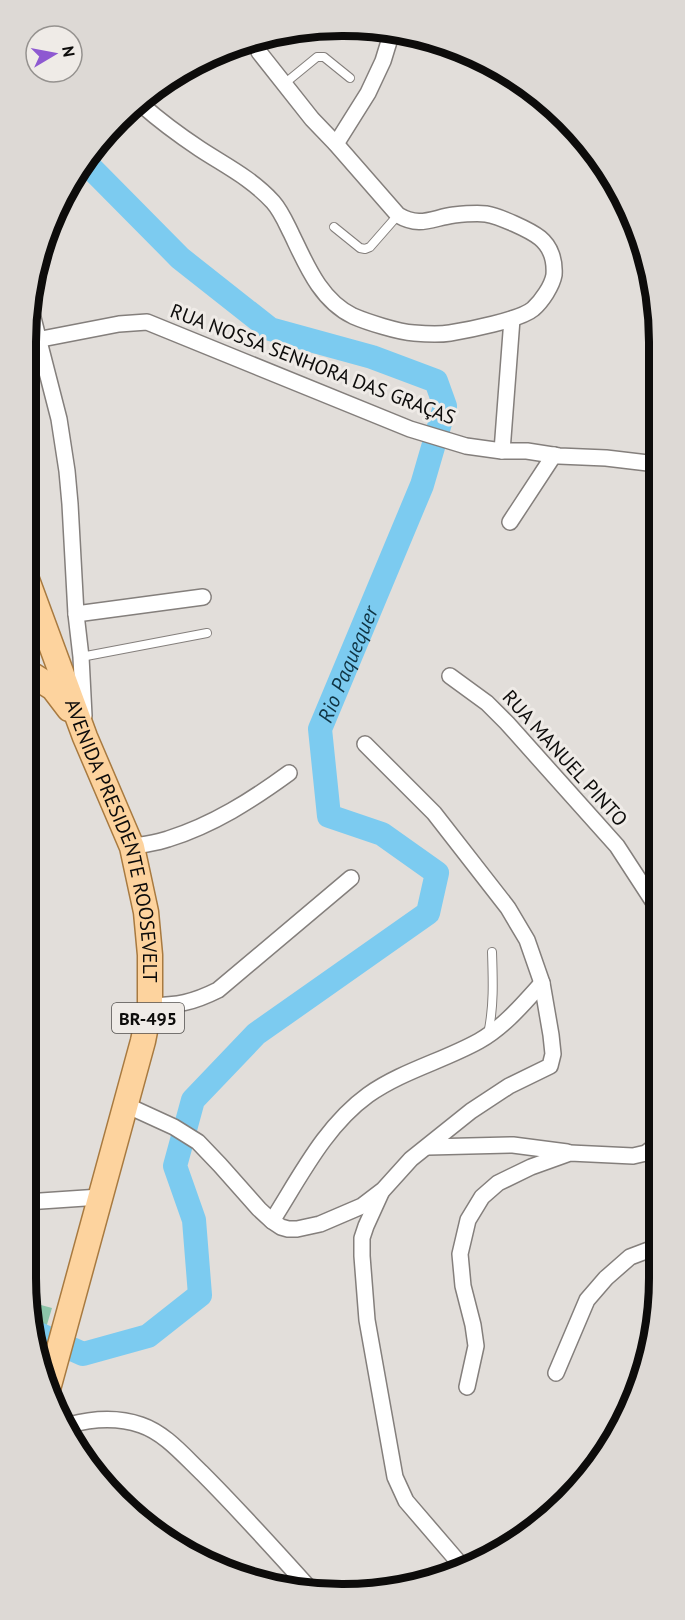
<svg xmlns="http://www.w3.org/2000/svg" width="685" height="1620" font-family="'PT Sans',sans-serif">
  <rect width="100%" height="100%" fill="#e2deda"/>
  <!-- green -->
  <path fill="#8cc5a9" d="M 30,1302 L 52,1308 L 38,1354 Z"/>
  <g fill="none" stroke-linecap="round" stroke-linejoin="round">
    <!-- river -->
    <path stroke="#7ccbf0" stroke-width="24" id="s1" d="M 34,1332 L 83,1354 L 148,1336 L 200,1295 L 194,1220 L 175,1166 L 193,1100 L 256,1034 L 428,913 L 437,873 L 382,834 L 329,816 L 320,729 L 422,485 L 445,406 L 436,381 L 372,357 L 270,329 L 180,258 L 87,164"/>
    <defs>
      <g id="lane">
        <path d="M 284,84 L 317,57 L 324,57 L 350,78"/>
        <path d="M 334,227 L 360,248 L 365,249 L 370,247 L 398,215"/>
        <path d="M 81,657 L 207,633"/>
        <path d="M 488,1034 C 494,1007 493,980 492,952"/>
      </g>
      <g id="street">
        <path d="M 142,105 C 160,121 179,135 200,149 C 226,166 251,178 273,202 C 281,211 286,223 291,233 C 306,264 320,300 353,316 C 367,322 398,332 414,333 C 425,334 438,335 450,333 C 468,330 520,320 533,309 C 542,301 552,286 554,275 C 555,261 551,247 540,238 C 530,230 499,216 486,214 C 477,213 464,214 454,215 C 432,218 420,228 398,215 L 336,144 L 312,119 L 259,52 L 258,43"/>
        <path d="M 336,144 L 368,93 L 383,61 L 391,35"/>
        <path d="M 31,310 L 59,419 L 67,471 L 70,504 L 76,614 L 81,657 L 84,716"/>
        <path d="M 26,342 L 119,324 L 147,322 L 410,429 L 466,446 L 502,451 L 527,451 L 559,456 L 606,458 L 648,463 L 657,467"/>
        <path d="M 502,451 L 512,319"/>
        <path d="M 510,522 L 554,455"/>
        <path d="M 76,614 L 203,597"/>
        <path d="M 450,676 L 487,703 L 507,723 L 617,846 L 658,909"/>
        <path d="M 132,847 C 144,844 157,843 168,839 C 213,825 252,800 289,773"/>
        <path d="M 150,1006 C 178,1005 192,1003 218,990 L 351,878"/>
        <path d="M 126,1105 L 174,1127 L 198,1142 L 220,1165 L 259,1209 L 272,1221 L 281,1227 L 288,1229 L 297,1229 L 320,1224 L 362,1206 L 383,1190 L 411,1159 L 471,1111 L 509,1086 L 550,1066 L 553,1054 L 551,1035 L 542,983 L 527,940 L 508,908 L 434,813 L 365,744"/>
        <path d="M 428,1147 L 513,1145 L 567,1152"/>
        <path d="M 381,1193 L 366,1226 L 362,1238 L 362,1256 L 367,1320 L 395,1477 L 406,1501 L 461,1565"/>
        <path d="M 26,1202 L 100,1197"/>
        <path d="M 272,1221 C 300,1177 325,1126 368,1095 C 402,1071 443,1061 479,1041 C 504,1027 523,1004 542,983"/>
        <path d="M 556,1373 L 587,1300 L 606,1278 L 630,1257 L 659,1246"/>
        <path d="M 467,1387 L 476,1346 L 473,1325 L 463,1286 L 460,1254 L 468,1220 L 482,1197 L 498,1183 L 531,1167 L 570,1153 L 633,1156 L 646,1153 L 659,1143"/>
        <path d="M 69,1425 C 91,1419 118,1417 141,1425 C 165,1433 184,1456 202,1473 C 240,1511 276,1551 312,1591"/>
      </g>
      <g id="primary">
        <path id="s2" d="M 26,577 L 85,737 L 132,847 L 146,912 L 150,955 L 150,1006 L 143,1041 L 48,1389"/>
        <path d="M 26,671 L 53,688 L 69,709"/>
      </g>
    </defs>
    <!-- lane casing -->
    <use href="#lane" stroke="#847f7c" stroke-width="10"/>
    <!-- street casing -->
    <use href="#street" stroke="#847f7c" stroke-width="18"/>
    <!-- primary casing -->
    <use href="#primary" stroke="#a87a40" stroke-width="27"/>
    <!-- lane -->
    <use href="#lane" stroke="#fff" stroke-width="8"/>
    <!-- street -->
    <use href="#street" stroke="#fff" stroke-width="15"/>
    <!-- primary -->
    <use href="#primary" stroke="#fdd39e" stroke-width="24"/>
  </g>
  <g text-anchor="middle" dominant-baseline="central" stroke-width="6" stroke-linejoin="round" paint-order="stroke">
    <!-- shield labels -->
    <rect fill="#efebe7" stroke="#514f4d" stroke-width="1.5" x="112" y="1003" width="72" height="30" rx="4.5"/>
    <g font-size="18" font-weight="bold" fill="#0d0c0b">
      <text x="148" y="1018">BR-495</text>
    </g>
    <!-- street labels -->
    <g font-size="20" fill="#0d0c0b" stroke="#efebe7">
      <text transform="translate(313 364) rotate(21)">RUA NOSSA SENHORA DAS GRAÇAS</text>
      <text transform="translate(565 758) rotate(48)">RUA MANUEL PINTO</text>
      <text stroke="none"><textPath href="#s2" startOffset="279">AVENIDA PRESIDENTE ROOSEVELT</textPath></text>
    </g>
    <!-- water labels -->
    <g font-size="21" font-style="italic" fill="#0f3444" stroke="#efebe7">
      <text stroke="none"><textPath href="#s1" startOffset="1012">Rio Paquequer</textPath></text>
    </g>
  </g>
  <!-- crop -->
  <path d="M0 0H685V1620H0ZM342 36H343A306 306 0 0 1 649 342V1278A306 306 0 0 1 343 1584H342A306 306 0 0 1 36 1278V342A306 306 0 0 1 342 36Z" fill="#ddd9d5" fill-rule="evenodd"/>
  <path fill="none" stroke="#0d0c0b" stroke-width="8" d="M342 36H343A306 306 0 0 1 649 342V1278A306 306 0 0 1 343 1584H342A306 306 0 0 1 36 1278V342A306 306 0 0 1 342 36Z"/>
  <!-- north arrow -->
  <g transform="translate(54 54) rotate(80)"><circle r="28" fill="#efebe7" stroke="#95928f" stroke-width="1.5"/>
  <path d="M0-4.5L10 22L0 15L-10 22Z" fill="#8e59d1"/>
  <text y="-9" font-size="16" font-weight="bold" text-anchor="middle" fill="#0d0c0b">N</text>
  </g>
</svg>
